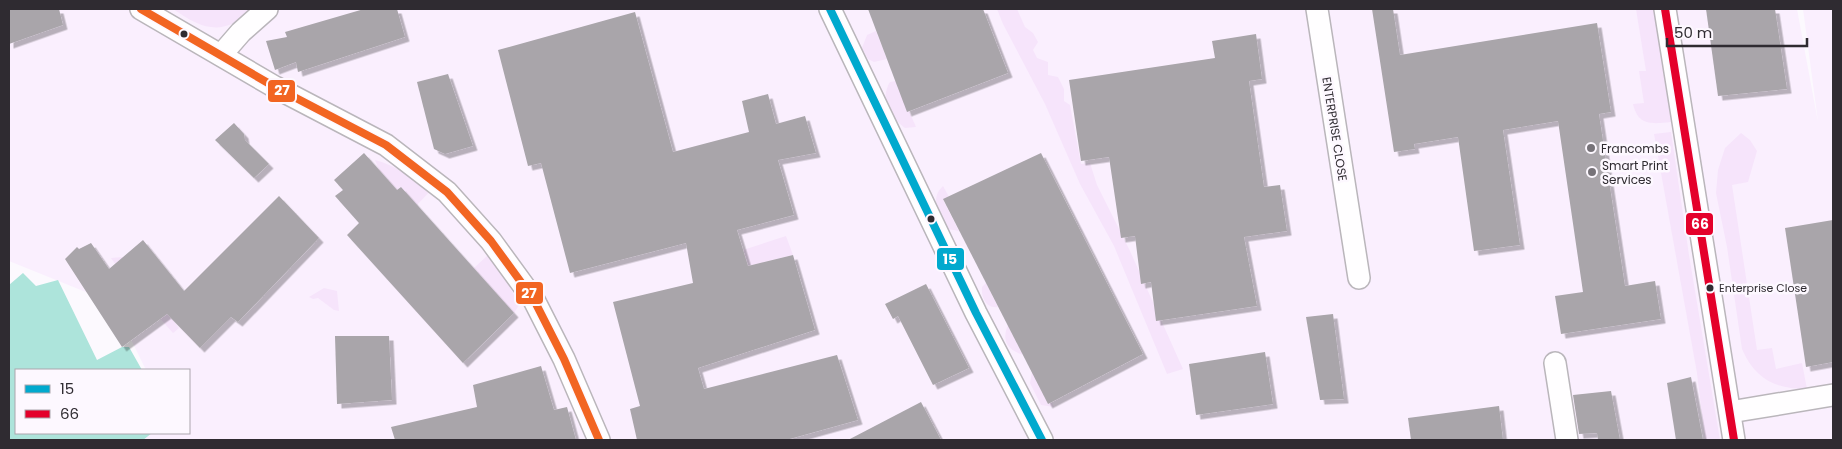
<svg xmlns="http://www.w3.org/2000/svg" width="1842" height="449" font-family="Poppins,sans-serif">
  <defs>
    <filter id="shadow"><feDropShadow dx="4.5" dy="4.5" stdDeviation="0" flood-color="#0004"/></filter>
  </defs>
  <rect width="100%" height="100%" fill="#fcf9fe"/>
  <!-- built -->
  <path fill="#faeffe" d="M 9,9 L 1648,9 L 1663,110 L 1664,9 L 1797,9 L 1818,122 L 1803,9 L 1833,9 L 1833,440 L 143,440 L 150,433 L 189,433 L 189,370 L 146,370 L 113,303 L 9,261 Z"/>
  <!-- green -->
  <g fill="#f6e4fb">
    <path d="M 173,9 L 254,9 C 223,36 205,31 173,9 Z"/>
    <path d="M 997,9 L 1017,9 L 1025,27 L 1033,33 L 1038,42 L 1033,50 L 1037,58 L 1048,62 L 1048,75 L 1058,77 L 1064,89 L 1064,101 L 1070,105 L 1081,164 L 1090,163 L 1097,185 L 1130,251 L 1183,369 L 1167,374 L 1114,246 L 1080,184 L 1045,104 L 1003,24 Z"/>
    <path d="M 1636,9 L 1654,9 L 1671,122 C 1652,124 1638,126 1633,104 L 1644,103 L 1639,71 L 1646,71 Z"/>
    <path d="M 876,31 L 887,59 L 874,62 L 868,59 L 862,48 L 867,35 Z"/>
    <path d="M 896,81 L 916,127 L 905,128 C 890,117 879,100 890,82 Z"/>
    <path d="M 1671,132 L 1689,255 L 1720,440 L 1705,440 L 1697,373 L 1654,134 Z"/>
    <path d="M 1741,133 L 1750,140 L 1757,151 L 1748,182 L 1732,185 L 1757,350 L 1772,348 L 1776,369 L 1802,363 L 1807,389 C 1775,389 1755,379 1742,349 L 1727,247 L 1716,193 L 1718,170 L 1725,148 Z"/>
    <path d="M 375,160 C 395,165 413,179 430,191 L 417,205 L 401,187 L 397,190 L 379,170 Z"/>
    <path d="M 943,186 L 949,197 L 943,200 L 959,231 L 948,229 C 941,215 928,200 943,186 Z"/>
    <path d="M 786,236 L 793,255 L 748,266 L 743,250 Z"/>
    <path d="M 488,255 L 502,271 L 519,305 L 514,313 L 474,268 Z"/>
    <path d="M 122,257 L 179,328 L 173,333 L 150,307 L 147,309 L 111,258 Z"/>
    <path d="M 986,283 L 998,307 C 986,309 981,297 982,287 Z"/>
    <path d="M 324,288 L 337,291 L 339,311 L 334,310 L 318,298 L 313,299 L 309,297 Z"/>
    <path d="M 1008,325 L 1023,355 C 1008,350 1001,341 1008,325 Z"/>
    <path d="M 1032,372 L 1048,404 L 1052,402 L 1054,407 L 1041,405 L 1030,383 Z"/>
  </g>
  <!-- water -->
  <path fill="#ade4db" d="M 23,273 L 36,286 L 58,280 L 97,360 L 122,347 L 129,347 L 142,370 L 16,370 L 16,433 L 152,433 L 143,440 L 9,440 L 9,285 Z"/>
  <!-- building -->
  <g fill="#a9a5aa" filter="url(#shadow)">
    <path d="M 9,9 L 59,9 L 63,25 L 9,44 Z"/>
    <path d="M 364,9 L 397,9 L 405,37 L 298,72 L 296,62 L 275,70 L 266,41 L 287,37 L 285,32 Z"/>
    <path d="M 868,9 L 983,9 L 1008,73 L 907,112 Z"/>
    <path d="M 1372,9 L 1393,9 L 1400,55 L 1597,23 L 1611,112 L 1599,114 L 1625,286 L 1655,281 L 1661,319 L 1561,334 L 1555,296 L 1583,292 L 1558,121 L 1503,130 L 1520,245 L 1474,251 L 1458,137 L 1414,144 L 1415,149 L 1394,152 Z"/>
    <path d="M 1706,9 L 1775,9 L 1787,89 L 1718,96 Z"/>
    <path d="M 635,12 L 673,152 L 749,132 L 742,101 L 768,94 L 776,124 L 805,116 L 816,153 L 778,160 L 794,215 L 737,230 L 748,266 L 793,255 L 815,330 L 698,368 L 704,389 L 837,355 L 858,420 L 786,440 L 637,440 L 630,409 L 640,406 L 613,302 L 693,283 L 686,243 L 570,273 L 541,163 L 528,166 L 498,50 Z"/>
    <path d="M 1256,34 L 1262,79 L 1249,81 L 1264,187 L 1280,185 L 1287,231 L 1244,237 L 1257,306 L 1156,321 L 1151,282 L 1141,284 L 1135,236 L 1121,238 L 1109,157 L 1081,161 L 1069,80 L 1215,58 L 1212,41 Z"/>
    <path d="M 448,74 L 473,146 L 445,154 L 434,149 L 417,82 Z"/>
    <path d="M 234,123 L 244,134 L 245,140 L 269,164 L 254,178 L 215,140 Z"/>
    <path d="M 364,153 L 397,190 L 401,187 L 514,313 L 463,363 L 347,235 L 359,223 L 335,196 L 343,190 L 334,180 Z"/>
    <path d="M 1041,153 L 1143,354 L 1048,404 L 943,199 Z"/>
    <path d="M 279,196 L 319,238 L 238,322 L 231,317 L 200,348 L 167,314 L 122,347 L 65,259 L 77,247 L 79,249 L 91,243 L 109,269 L 143,240 L 184,291 Z"/>
    <path d="M 1833,220 L 1833,362 L 1806,367 L 1785,228 Z"/>
    <path d="M 926,284 L 969,368 L 933,385 L 898,316 L 893,319 L 885,304 Z"/>
    <path d="M 1333,314 L 1344,399 L 1320,400 L 1306,317 Z"/>
    <path d="M 335,336 L 389,336 L 392,400 L 337,404 Z"/>
    <path d="M 1265,352 L 1273,404 L 1196,415 L 1189,364 Z"/>
    <path d="M 541,366 L 554,410 L 567,407 L 576,440 L 395,440 L 391,427 L 477,407 L 473,385 Z"/>
    <path d="M 1691,377 L 1703,440 L 1676,440 L 1667,383 Z"/>
    <path d="M 1611,391 L 1620,440 L 1598,440 L 1597,433 L 1579,434 L 1573,395 Z"/>
    <path d="M 921,402 L 941,440 L 848,440 Z"/>
    <path d="M 1499,406 L 1503,440 L 1411,440 L 1408,418 Z"/>
  </g>
  <g fill="none" stroke-linecap="round" stroke-linejoin="round">
    <defs>
      <g id="minor">
        <path d="M 141,9 L 275,87 L 386,145 L 447,192 L 491,241 L 534,300 L 564,359 L 599,440"/>
        <path d="M 830,9 L 976,313 L 1042,440"/>
        <path d="M 1317,9 L 1359,278"/>
        <path d="M 1665,9 L 1734,440"/>
        <path d="M 221,55 L 241,32 L 267,9"/>
        <path d="M 1555,363 L 1567,440"/>
        <path d="M 1730,412 L 1833,395"/>
      </g>
    </defs>
    <!-- minor casing -->
    <use href="#minor" stroke="#bab6bb" stroke-width="24"/>
    <!-- minor -->
    <use href="#minor" stroke="#fffeff" stroke-width="21"/>
    <defs>
      <path id="bus-1" d="M 830,9 L 976,313 L 1042,440"/>
      <path id="bus-2" d="M 1665,9 L 1734,440"/>
      <path id="bus-3" d="M 141,9 L 275,87 L 386,145 L 447,192 L 491,241 L 534,300 L 564,359 L 599,440"/>
    </defs>
    <!-- bus-1 casing -->
    <use href="#bus-1" stroke="#fdf8ff" stroke-width="11"/>
    <!-- bus-2 casing -->
    <use href="#bus-2" stroke="#fdf8ff" stroke-width="11"/>
    <!-- bus-3 casing -->
    <use href="#bus-3" stroke="#fdf8ff" stroke-width="11"/>
    <!-- bus-1 -->
    <use href="#bus-1" stroke="#00a9ce" stroke-width="8"/>
    <!-- bus-2 -->
    <use href="#bus-2" stroke="#e4002b" stroke-width="8"/>
    <!-- bus-3 -->
    <use href="#bus-3" stroke="#f26522" stroke-width="8"/>
  </g>
  <!-- markers -->
  <g fill="#2f2b31" stroke="#fdf8ff" stroke-width="2">
    <circle cx="184" cy="34" r="4.5"/>
    <circle cx="931" cy="219" r="4.5"/>
    <circle cx="1710" cy="288" r="4.5"/>
  </g>
  <g fill="#777379" stroke="#fdf8ff" stroke-width="2">
    <circle cx="1591" cy="148" r="5"/>
    <circle cx="1592" cy="172" r="5"/>
  </g>
  <g text-anchor="middle" dominant-baseline="central" stroke-width="5" stroke-linejoin="round" paint-order="stroke">
    <!-- bus labels -->
    <g font-size="11" fill="#2f2b31" stroke="#fdf8ff" text-anchor="start">
      <text x="1719" y="288">Enterprise Close</text>
    </g>
    <!-- street labels -->
    <g font-size="12" fill="#2f2b31" stroke="#fdf8ff">
      <text transform="translate(1335 129) rotate(81)">ENTERPRISE CLOSE</text>
    </g>
    <!-- poi labels -->
    <g font-size="12" fill="#2f2b31" stroke="#fdf8ff" text-anchor="start">
      <text x="1601" y="148">Francombs</text>
      <text x="1602" y="165">Smart Print<tspan x="1602" dy="14">Services</tspan></text>
    </g>
  </g>
  <g stroke="#fdf8ff" stroke-width="2">
    <rect x="267" y="79" width="29" height="24" rx="5" fill="#f26522"/>
    <rect x="1685" y="212" width="29" height="24" rx="5" fill="#e4002b"/>
    <rect x="936" y="247" width="29" height="24" rx="5" fill="#00a9ce"/>
    <rect x="515" y="281" width="29" height="24" rx="5" fill="#f26522"/>
  </g>
  <g font-size="14" text-anchor="middle" font-weight="bold" fill="#fff">
    <text x="282" y="95">27</text>
    <text x="1700" y="229">66</text>
    <text x="950" y="264">15</text>
    <text x="529" y="298">27</text>
  </g>
  <!-- border -->
  <rect width="1842" height="449" fill="none" stroke="#2f2b31" stroke-width="20"/>
  <!-- legend -->
  <rect x="15" y="369" width="175" height="65" fill="#fdf8ff" stroke="#aba6ad"/>
  <rect x="25" y="385" width="25" height="8" fill="#00a9ce" stroke="#aba6ad"/>
  <text x="60" y="394" font-size="15" fill="#2f2b31">15</text>
  <rect x="25" y="410" width="25" height="8" fill="#e4002b" stroke="#aba6ad"/>
  <text x="60" y="419" font-size="15" fill="#2f2b31">66</text>
  <!-- scale -->
  <path d="M1667 38v8h140v-8" fill="none" stroke="#2f2b31" stroke-width="2.5"/>
  <text x="1674" y="38" font-size="15" fill="#2f2b31" stroke="#fdf8ff" stroke-width="4" paint-order="stroke">50 m</text>
</svg>
